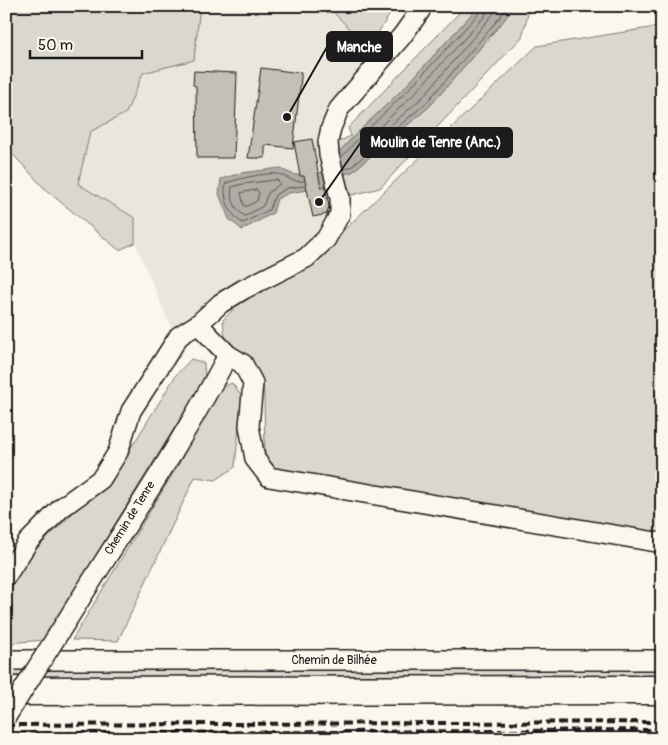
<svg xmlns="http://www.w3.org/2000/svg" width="668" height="745" font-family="Pangolin,sans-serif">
  <rect width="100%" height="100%" fill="#fbf7ec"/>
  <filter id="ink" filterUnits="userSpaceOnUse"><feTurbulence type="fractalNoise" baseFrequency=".02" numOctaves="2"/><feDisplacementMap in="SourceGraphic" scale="10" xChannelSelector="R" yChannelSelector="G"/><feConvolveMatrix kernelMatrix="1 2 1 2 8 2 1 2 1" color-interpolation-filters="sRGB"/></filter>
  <g filter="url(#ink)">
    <!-- built -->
    <path fill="#eae6dc" d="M 200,6 L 328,6 L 368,49 L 368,65 L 327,107 L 321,136 L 322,172 L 330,213 L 321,230 L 297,254 L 235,282 L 172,330 L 135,243 L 134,218 L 78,184 L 90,132 L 126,113 L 143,73 L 194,60 Z"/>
    <!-- green -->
    <g fill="#dad7ce" stroke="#7b7a75">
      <path d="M 6,6 L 200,6 L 194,60 L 143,73 L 126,113 L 90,132 L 78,184 L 135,218 L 135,243 L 119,250 L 46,190 L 6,147 Z"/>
      <path d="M 328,6 L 395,6 L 368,49 Z"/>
      <path d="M 450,6 L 479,6 L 405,87 L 355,135 L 337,154 L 331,128 L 338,142 L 351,136 L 348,128 L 461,11 Z"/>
      <path d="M 513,6 L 530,6 L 522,37 L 380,188 L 340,198 L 343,174 L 352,172 L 430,106 L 505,19 Z"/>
      <path d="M 662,26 L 662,536 L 277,472 L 265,459 L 264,394 L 261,376 L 257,369 L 225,338 L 223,320 L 240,302 L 301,271 L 537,46 Z"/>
      <path d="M 191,359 L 204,363 L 205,378 L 44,640 L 8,643 L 6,642 L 6,596 L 31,554 L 83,503 L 115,474 L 176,375 Z"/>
      <path d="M 232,383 L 242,397 L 235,467 L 216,480 L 195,477 L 118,641 L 72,640 L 178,465 L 218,389 Z"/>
      <rect x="6" y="666" width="656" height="11"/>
    </g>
    <!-- water -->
    <path fill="#afaca5" stroke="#74726e" d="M 479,6 L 513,6 L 505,19 L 430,106 L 352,172 L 334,177 L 325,187 L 289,193 L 277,199 L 273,213 L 242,230 L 229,219 L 219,194 L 221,179 L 241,173 L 280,168 C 293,177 307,177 322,172 L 330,160 L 337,154 L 355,135 L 405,87 Z"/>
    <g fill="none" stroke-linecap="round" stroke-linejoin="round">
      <!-- shore -->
      <g stroke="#575653" stroke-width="1">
        <path d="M 488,6 L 485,16 L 413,95 L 366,140 L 366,144 L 369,144 L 422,98 L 500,6"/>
        <path d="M 341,158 L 358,139 L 408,90 L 461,33 L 481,11 L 482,6"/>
        <path d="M 344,169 L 351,167 L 426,103 L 501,16 L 507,6"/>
        <path d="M 277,180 L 280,184 L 268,193 L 263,206 L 245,216 C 236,212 229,196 232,187 L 243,184 Z"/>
        <path d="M 304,181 C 291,183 286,175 278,174 C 266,172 238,179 226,183 C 222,197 230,216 243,223 L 269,210 L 275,195 L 287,188 L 305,186"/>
        <path d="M 257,190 L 259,192 L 257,201 L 247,206 L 244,206 L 241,193 Z"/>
      </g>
    </g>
    <!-- building -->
    <g fill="#c3c0b8" stroke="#1c1c1c">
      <path d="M 261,68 L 301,73 L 301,78 L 293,148 L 265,145 L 265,158 L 248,158 Z"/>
      <path d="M 194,71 L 237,73 L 234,158 L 197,158 L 196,86 L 193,85 Z"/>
      <path d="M 312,139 L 321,188 L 325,187 L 329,206 L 327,214 L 313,217 L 304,176 L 300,176 L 294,142 Z"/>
    </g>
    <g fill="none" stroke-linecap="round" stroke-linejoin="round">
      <defs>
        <g id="minor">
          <path d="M 198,324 L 228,355 L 243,364 L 253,383 L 249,426 L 255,459 L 269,477 L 662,543"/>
          <path d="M 6,576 L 28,542 L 61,508 L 101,479 L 118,452 L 131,411 L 179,336 L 198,324 L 221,303 L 244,289 L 306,258 L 326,239 L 340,214 L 340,198 L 329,155 L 328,142 L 331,128 L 339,109 L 402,36 L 420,11 L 421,6"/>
          <path d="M 69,617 C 123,530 181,445 228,355"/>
          <path d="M 6,660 L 662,660"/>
        </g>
        <path id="highway" d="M 6,691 L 662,690"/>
      </defs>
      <!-- minor casing -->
      <use href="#minor" stroke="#1c1c1c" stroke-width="22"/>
      <!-- highway casing -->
      <use href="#highway" stroke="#1c1c1c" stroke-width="31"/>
      <!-- minor -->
      <use href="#minor" stroke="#fbf7ec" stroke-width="19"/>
      <!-- highway -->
      <use href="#highway" stroke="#fbf7ec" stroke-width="28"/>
      <!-- rail -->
      <g stroke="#1c1c1c" stroke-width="4" stroke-dasharray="8 4" stroke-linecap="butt">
        <path d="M 6,725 L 662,722"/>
        <path d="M 6,734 L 662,730"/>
      </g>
      <defs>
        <path id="minor-bridge" d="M 6,717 L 69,617"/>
      </defs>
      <!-- minor-bridge casing -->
      <use href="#minor-bridge" stroke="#1c1c1c" stroke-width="22" stroke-linecap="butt"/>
      <!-- minor-bridge -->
      <use href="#minor-bridge" stroke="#fbf7ec" stroke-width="19"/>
    </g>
  </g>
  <g text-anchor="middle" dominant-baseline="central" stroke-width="4" stroke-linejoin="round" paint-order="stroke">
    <!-- street labels -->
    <g font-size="12" fill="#1c1c1c" stroke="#fbf7ec">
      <text transform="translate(130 518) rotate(-58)">Chemin de Tenre</text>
      <text x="334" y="660">Chemin de Bilhée</text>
    </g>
  </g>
  <!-- callouts -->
  <path fill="none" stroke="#1c1c1c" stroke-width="2" d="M287 117L327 47M319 202L361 142"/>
  <g fill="#1c1c1c" stroke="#fbf7ec" stroke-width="2">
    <circle cx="287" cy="117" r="5"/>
    <circle cx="319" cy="202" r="5"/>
  </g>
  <g fill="#1c1c1c" stroke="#1c1c1c" stroke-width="2">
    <rect x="327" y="32" width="65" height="29" rx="5"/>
    <rect x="361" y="128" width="151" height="29" rx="5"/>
  </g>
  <g font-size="14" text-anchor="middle" font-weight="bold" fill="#fff">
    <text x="359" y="52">Manche</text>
    <text x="436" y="147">Moulin de Tenre (Anc.)</text>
  </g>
  <!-- margin -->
  <rect width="668" height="745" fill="none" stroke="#fbf7ec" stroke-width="25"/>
  <rect x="12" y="12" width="643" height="720" fill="none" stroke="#1c1c1c" stroke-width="2" filter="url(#ink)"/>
  <!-- scale -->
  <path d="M30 50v8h112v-8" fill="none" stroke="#1c1c1c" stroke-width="2.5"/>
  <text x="38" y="50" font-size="15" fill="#1c1c1c" stroke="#fbf7ec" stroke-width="4" paint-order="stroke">50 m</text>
</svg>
